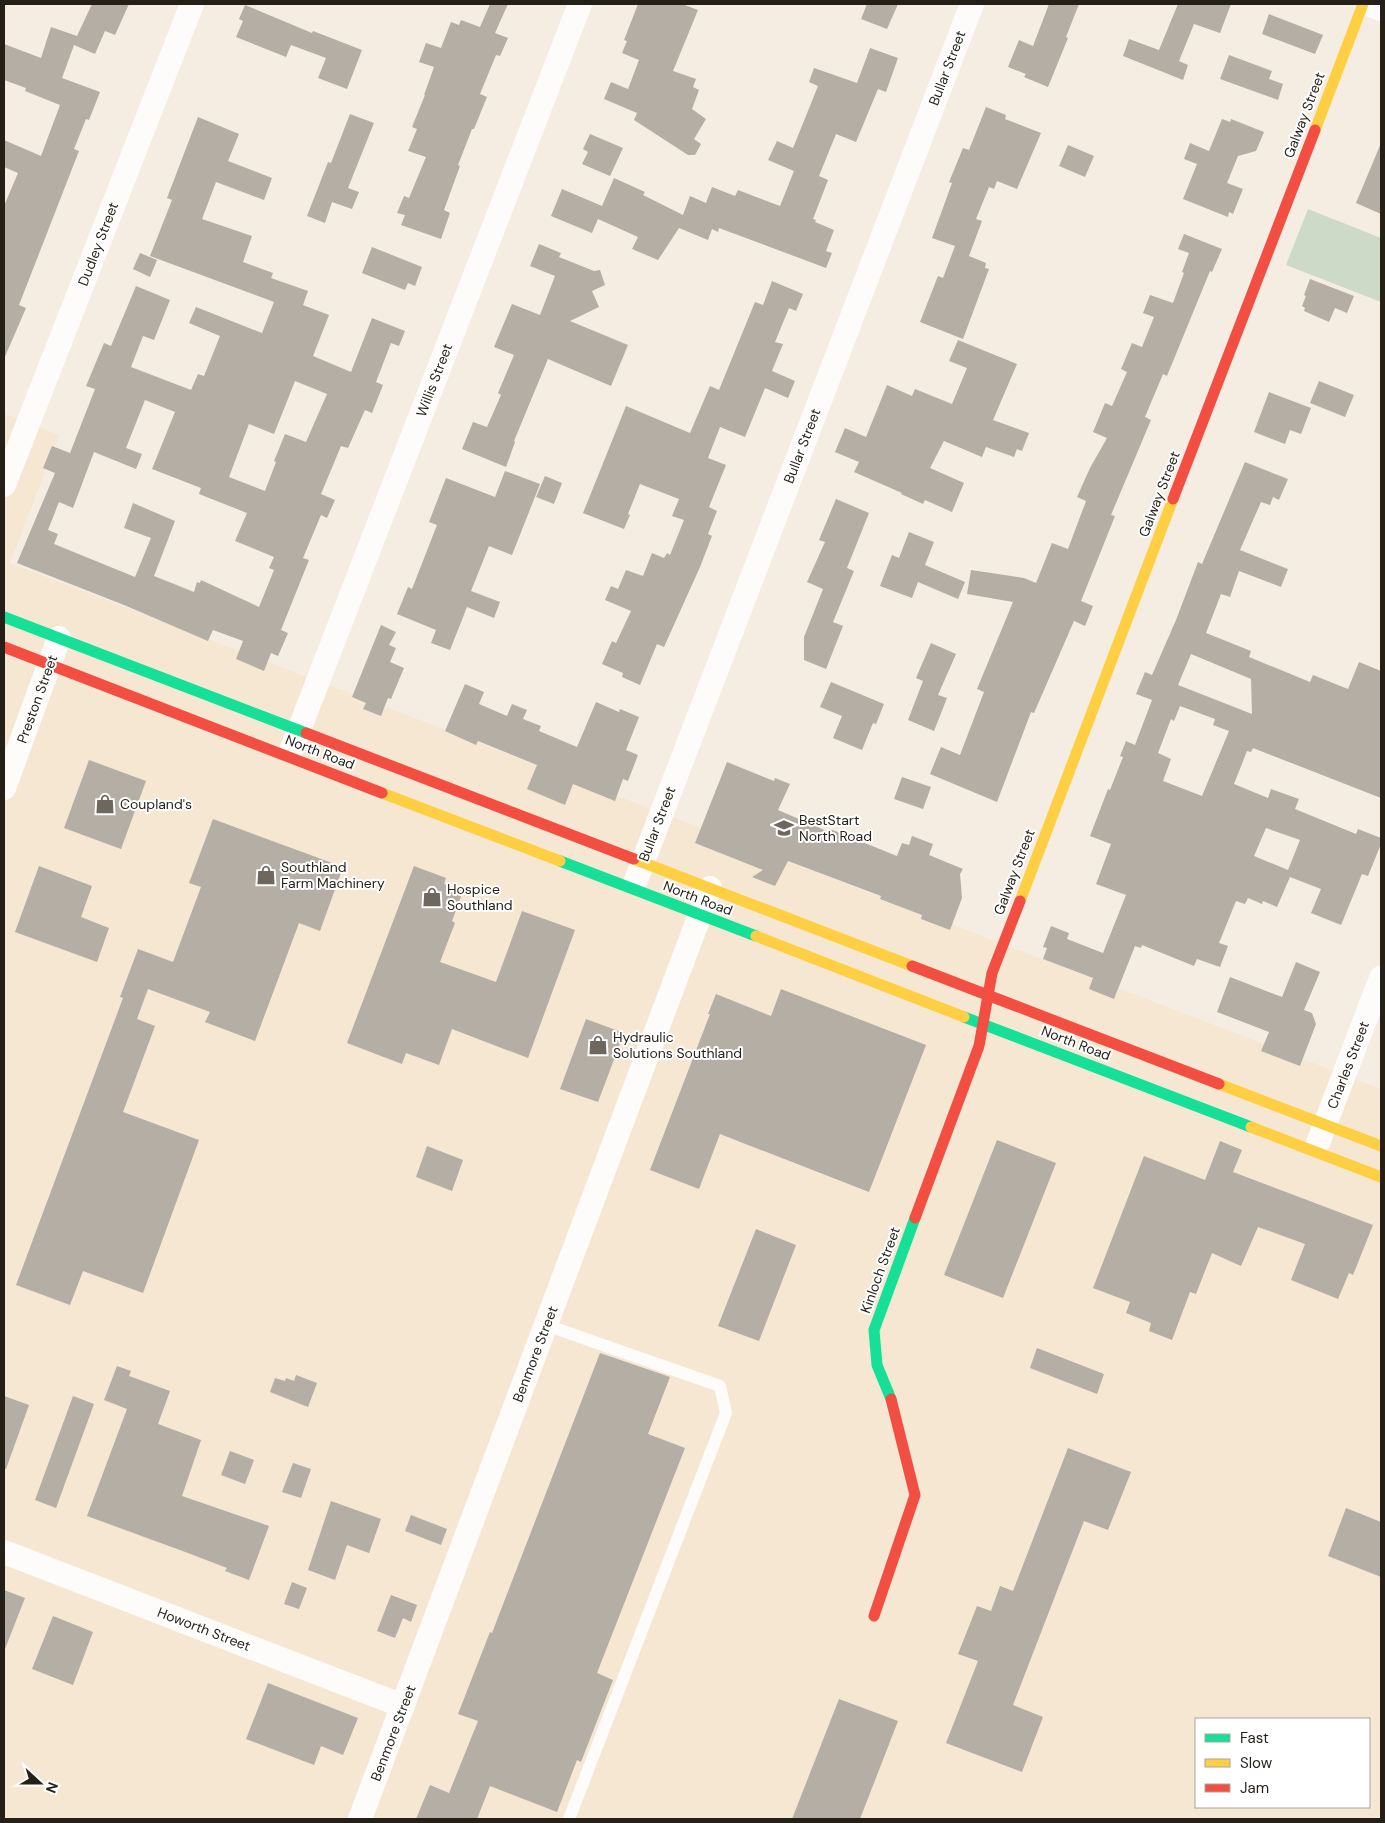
<svg xmlns="http://www.w3.org/2000/svg" width="1385" height="1823" font-family="'DM Sans',sans-serif">
  <rect width="100%" height="100%" fill="#f5ede1"/>
  <!-- built -->
  <path fill="#f5e7d2" fill-rule="evenodd" d="M 4,414 L 59,435 L 10,563 L 1381,1089 L 1381,1819 L 4,1819 ZM 1196,1719 L 1369,1719 L 1369,1807 L 1196,1807 Z"/>
  <!-- green -->
  <path fill="#cedac8" d="M 1308,209 L 1381,238 L 1381,302 L 1286,265 Z"/>
  <!-- building -->
  <g fill="#b4aea5" fill-rule="evenodd">
    <path d="M 92,4 L 129,4 L 115,35 L 105,31 L 95,54 L 74,45 L 62,78 L 100,92 L 89,120 L 86,119 L 74,149 L 79,151 L 19,305 L 26,308 L 4,359 L 4,206 L 18,173 L 4,167 L 4,140 L 41,156 L 60,105 L 25,91 L 26,88 L 4,80 L 4,44 L 41,58 L 51,27 L 77,36 Z"/>
    <path d="M 490,4 L 508,4 L 495,33 L 508,38 L 500,56 L 496,55 L 480,94 L 487,97 L 474,129 L 472,129 L 458,165 L 460,166 L 444,210 L 450,213 L 441,239 L 401,225 L 405,215 L 397,213 L 404,196 L 409,198 L 426,157 L 408,151 L 417,129 L 412,127 L 425,95 L 424,95 L 434,67 L 419,62 L 426,43 L 441,48 L 451,22 L 459,25 L 461,20 L 480,27 Z"/>
    <path d="M 638,4 L 682,4 L 698,10 L 673,71 L 696,79 L 693,87 L 699,90 L 692,109 L 706,119 L 694,139 L 701,144 L 695,155 L 688,155 L 634,120 L 637,113 L 604,99 L 611,82 L 628,89 L 639,60 L 622,53 L 627,41 L 624,40 Z"/>
    <path d="M 867,4 L 898,4 L 887,29 L 861,19 Z"/>
    <path d="M 1049,4 L 1079,4 L 1066,37 L 1068,38 L 1048,87 L 1024,77 L 1026,74 L 1008,67 L 1019,40 L 1033,46 Z"/>
    <path d="M 1178,4 L 1231,4 L 1220,33 L 1194,24 L 1179,61 L 1188,65 L 1183,80 L 1123,56 L 1129,39 L 1159,50 Z"/>
    <path d="M 245,5 L 312,33 L 313,31 L 362,50 L 347,89 L 318,78 L 326,58 L 291,45 L 286,57 L 236,37 L 243,21 L 239,19 Z"/>
    <path d="M 1269,14 L 1323,35 L 1315,54 L 1262,34 Z"/>
    <path d="M 870,48 L 898,58 L 886,92 L 878,89 L 856,142 L 836,134 L 819,176 L 828,180 L 813,219 L 816,220 L 815,222 L 834,230 L 826,251 L 832,253 L 826,268 L 719,228 L 718,232 L 712,229 L 708,240 L 679,228 L 658,260 L 632,249 L 638,237 L 598,219 L 592,233 L 551,216 L 562,189 L 602,206 L 614,178 L 645,192 L 643,195 L 683,215 L 690,196 L 706,203 L 712,187 L 735,196 L 738,190 L 780,206 L 794,171 L 768,160 L 777,141 L 793,148 L 818,86 L 809,82 L 814,68 L 857,83 Z"/>
    <path d="M 1229,55 L 1272,71 L 1269,79 L 1283,84 L 1278,100 L 1220,79 Z"/>
    <path d="M 986,107 L 1006,115 L 1005,119 L 1041,133 L 1017,189 L 997,181 L 994,189 L 989,187 L 976,219 L 982,221 L 969,256 L 986,263 L 985,268 L 989,269 L 963,339 L 920,322 L 938,276 L 943,278 L 955,246 L 932,238 L 952,183 L 949,182 L 963,148 L 969,150 Z"/>
    <path d="M 350,114 L 374,123 L 348,188 L 359,192 L 352,209 L 332,202 L 325,223 L 307,216 L 328,162 L 331,163 Z"/>
    <path d="M 198,117 L 239,134 L 228,161 L 272,178 L 264,200 L 216,182 L 202,219 L 252,236 L 243,262 L 273,273 L 271,278 L 308,291 L 303,305 L 329,315 L 313,356 L 351,372 L 372,318 L 405,331 L 399,346 L 391,343 L 376,382 L 383,385 L 372,413 L 365,410 L 348,448 L 341,446 L 321,494 L 335,500 L 327,518 L 321,515 L 303,558 L 309,560 L 281,630 L 288,633 L 278,656 L 271,653 L 264,671 L 236,659 L 243,641 L 213,630 L 208,641 L 124,605 L 17,563 L 55,473 L 43,468 L 52,446 L 70,453 L 95,389 L 86,386 L 104,343 L 111,346 L 136,286 L 170,300 L 154,340 L 143,336 L 131,367 L 191,390 L 198,374 L 204,376 L 220,336 L 189,323 L 196,307 L 262,333 L 274,302 L 150,256 L 172,200 L 167,198 ZM 295,381 L 327,394 L 306,442 L 285,434 L 274,461 L 276,462 L 265,491 L 229,477 L 249,424 L 274,434 ZM 145,400 L 175,412 L 152,469 L 201,488 L 199,494 L 247,513 L 235,541 L 274,557 L 269,568 L 274,570 L 259,607 L 201,580 L 200,583 L 197,582 L 194,592 L 154,576 L 175,521 L 133,503 L 124,528 L 151,538 L 135,577 L 54,544 L 58,534 L 48,530 L 59,502 L 73,508 L 94,452 L 136,469 L 142,454 L 126,448 Z"/>
    <path d="M 1222,119 L 1230,122 L 1231,119 L 1264,132 L 1256,151 L 1238,156 L 1227,183 L 1243,189 L 1233,214 L 1229,212 L 1228,217 L 1183,199 L 1197,164 L 1184,159 L 1190,143 L 1209,151 Z"/>
    <path d="M 590,134 L 623,148 L 610,176 L 582,164 L 588,152 L 583,149 Z"/>
    <path d="M 1381,143 L 1381,214 L 1356,203 Z"/>
    <path d="M 1068,145 L 1094,156 L 1085,177 L 1059,166 Z"/>
    <path d="M 1184,234 L 1222,249 L 1212,272 L 1210,271 L 1167,376 L 1163,374 L 1145,417 L 1151,420 L 1111,515 L 1115,516 L 1081,601 L 1093,606 L 1085,626 L 1074,621 L 1034,713 L 1031,712 L 997,802 L 930,774 L 941,747 L 960,755 L 984,692 L 977,689 L 1013,602 L 967,594 L 971,570 L 1024,578 L 1036,583 L 1052,543 L 1068,549 L 1086,501 L 1077,497 L 1090,468 L 1107,438 L 1093,432 L 1105,403 L 1112,406 L 1127,372 L 1121,369 L 1132,343 L 1142,347 L 1154,317 L 1143,313 L 1150,295 L 1173,303 L 1184,273 L 1182,272 L 1189,253 L 1178,249 Z"/>
    <path d="M 539,244 L 561,253 L 559,257 L 594,271 L 600,270 L 605,285 L 592,291 L 599,307 L 570,321 L 628,345 L 611,386 L 548,359 L 514,441 L 515,442 L 506,467 L 462,449 L 473,422 L 487,427 L 501,395 L 498,393 L 514,355 L 494,347 L 512,304 L 540,315 L 555,276 L 530,266 Z"/>
    <path d="M 372,247 L 422,267 L 415,286 L 408,283 L 405,290 L 362,273 Z"/>
    <path d="M 140,253 L 157,260 L 150,277 L 133,269 Z"/>
    <path d="M 1310,279 L 1354,296 L 1347,313 L 1335,308 L 1329,322 L 1304,311 L 1305,308 L 1302,306 L 1306,296 L 1304,295 Z"/>
    <path d="M 772,281 L 803,294 L 796,311 L 789,308 L 775,342 L 783,344 L 772,371 L 795,381 L 788,398 L 765,388 L 745,437 L 720,427 L 708,458 L 726,465 L 709,507 L 717,511 L 708,534 L 712,536 L 700,567 L 664,647 L 657,644 L 640,685 L 622,677 L 623,673 L 602,664 L 612,641 L 616,643 L 631,611 L 605,600 L 611,586 L 618,589 L 626,570 L 643,576 L 652,553 L 664,558 L 667,553 L 670,555 L 684,520 L 672,516 L 679,499 L 640,484 L 628,514 L 630,515 L 624,529 L 583,513 L 626,406 L 690,433 L 710,386 L 719,390 L 755,302 L 763,305 Z"/>
    <path d="M 958,340 L 1017,364 L 993,420 L 1029,433 L 1022,451 L 1017,449 L 1014,457 L 986,447 L 982,457 L 944,441 L 930,468 L 964,483 L 952,512 L 925,500 L 923,504 L 901,494 L 902,493 L 854,472 L 859,462 L 835,452 L 845,428 L 866,437 L 887,385 L 912,396 L 915,389 L 952,404 L 967,368 L 949,361 Z"/>
    <path d="M 1319,381 L 1354,395 L 1345,417 L 1310,403 Z"/>
    <path d="M 1269,392 L 1311,408 L 1301,434 L 1290,430 L 1285,444 L 1254,432 Z"/>
    <path d="M 1245,462 L 1288,479 L 1279,500 L 1273,497 L 1270,505 L 1261,502 L 1240,550 L 1288,569 L 1281,587 L 1239,571 L 1230,597 L 1221,594 L 1206,633 L 1251,651 L 1249,657 L 1310,682 L 1313,675 L 1348,689 L 1359,662 L 1381,671 L 1381,798 L 1253,748 L 1251,752 L 1247,751 L 1234,784 L 1268,798 L 1271,789 L 1299,799 L 1295,809 L 1356,834 L 1358,829 L 1381,838 L 1381,844 L 1368,876 L 1362,874 L 1341,925 L 1311,913 L 1321,889 L 1290,877 L 1277,907 L 1263,901 L 1262,904 L 1248,898 L 1245,904 L 1236,901 L 1219,943 L 1228,946 L 1220,967 L 1197,959 L 1194,966 L 1142,945 L 1141,948 L 1135,946 L 1114,999 L 1089,989 L 1093,978 L 1043,959 L 1047,948 L 1043,947 L 1051,926 L 1069,933 L 1067,939 L 1103,953 L 1126,895 L 1096,884 L 1111,844 L 1090,836 L 1108,789 L 1110,790 L 1123,757 L 1120,756 L 1126,741 L 1135,745 L 1152,700 L 1136,694 L 1145,672 L 1152,675 L 1176,620 L 1198,562 L 1202,564 ZM 1191,654 L 1251,679 L 1252,714 L 1178,685 ZM 1180,706 L 1215,719 L 1213,725 L 1229,731 L 1202,796 L 1163,781 L 1171,759 L 1158,753 L 1171,719 L 1174,721 ZM 1266,828 L 1300,840 L 1288,870 L 1254,856 Z"/>
    <path d="M 505,471 L 540,484 L 512,555 L 489,546 L 471,591 L 500,602 L 494,618 L 467,607 L 450,650 L 431,643 L 436,630 L 397,614 L 408,587 L 412,589 L 437,525 L 429,522 L 446,478 L 495,497 Z"/>
    <path d="M 545,476 L 562,483 L 554,504 L 536,497 Z"/>
    <path d="M 836,499 L 869,513 L 847,568 L 854,571 L 833,622 L 843,626 L 826,669 L 804,660 L 804,637 L 823,589 L 807,582 L 825,542 L 819,540 Z"/>
    <path d="M 909,532 L 934,542 L 925,565 L 965,582 L 958,599 L 918,582 L 912,598 L 880,586 L 892,555 L 899,558 Z"/>
    <path d="M 381,625 L 396,632 L 389,645 L 396,648 L 390,662 L 404,668 L 391,699 L 388,698 L 381,716 L 363,709 L 366,703 L 352,697 Z"/>
    <path d="M 931,643 L 956,654 L 938,695 L 947,698 L 934,731 L 908,720 L 923,681 L 916,678 Z"/>
    <path d="M 831,682 L 884,704 L 876,724 L 873,723 L 862,750 L 833,738 L 842,716 L 820,707 Z"/>
    <path d="M 465,684 L 484,692 L 479,704 L 507,716 L 512,704 L 527,710 L 523,719 L 541,726 L 539,731 L 577,747 L 596,702 L 619,712 L 620,709 L 639,717 L 626,750 L 638,755 L 628,781 L 623,779 L 615,801 L 573,784 L 565,805 L 527,789 L 537,765 L 478,741 L 476,745 L 445,731 Z"/>
    <path d="M 89,760 L 146,781 L 121,849 L 64,828 Z"/>
    <path d="M 727,762 L 774,781 L 775,778 L 790,784 L 778,810 L 829,832 L 830,829 L 897,856 L 902,843 L 909,845 L 912,836 L 933,844 L 929,855 L 963,869 L 960,874 L 962,898 L 950,930 L 921,919 L 922,915 L 880,899 L 881,896 L 788,861 L 775,886 L 752,877 L 763,870 L 695,843 Z"/>
    <path d="M 902,777 L 931,787 L 923,809 L 894,799 Z"/>
    <path d="M 213,819 L 343,867 L 320,931 L 299,923 L 255,1041 L 205,1022 L 210,1012 L 148,989 L 137,1019 L 155,1026 L 123,1112 L 199,1140 L 143,1293 L 83,1271 L 70,1305 L 16,1285 L 123,998 L 120,997 L 138,949 L 173,962 L 201,887 L 189,883 Z"/>
    <path d="M 39,866 L 92,886 L 81,917 L 109,928 L 97,962 L 15,932 Z"/>
    <path d="M 414,866 L 446,878 L 444,884 L 463,891 L 452,921 L 455,923 L 440,962 L 496,982 L 522,911 L 575,930 L 528,1058 L 452,1029 L 439,1065 L 406,1053 L 402,1064 L 347,1043 Z"/>
    <path d="M 1296,962 L 1320,972 L 1304,1010 L 1312,1013 L 1316,1024 L 1300,1066 L 1261,1051 L 1269,1032 L 1217,1012 L 1230,977 L 1282,997 Z"/>
    <path d="M 781,989 L 926,1045 L 869,1192 L 720,1134 L 699,1189 L 650,1170 L 710,1014 L 708,1014 L 716,994 L 771,1016 Z"/>
    <path d="M 586,1019 L 624,1033 L 598,1102 L 560,1089 Z"/>
    <path d="M 997,1140 L 1056,1163 L 1003,1298 L 944,1275 Z"/>
    <path d="M 1220,1141 L 1242,1150 L 1233,1172 L 1373,1225 L 1353,1275 L 1349,1273 L 1338,1299 L 1291,1280 L 1305,1244 L 1258,1227 L 1241,1266 L 1212,1253 L 1196,1294 L 1190,1292 L 1172,1340 L 1149,1331 L 1151,1323 L 1126,1313 L 1130,1302 L 1093,1288 L 1144,1156 L 1205,1180 Z"/>
    <path d="M 427,1146 L 463,1160 L 452,1191 L 416,1177 Z"/>
    <path d="M 756,1229 L 796,1245 L 759,1341 L 718,1326 Z"/>
    <path d="M 1037,1348 L 1104,1374 L 1097,1394 L 1030,1368 Z"/>
    <path d="M 600,1353 L 670,1377 L 648,1434 L 685,1448 L 597,1673 L 613,1680 L 581,1762 L 577,1760 L 557,1812 L 490,1786 L 477,1819 L 416,1819 L 430,1785 L 449,1793 L 478,1721 L 458,1714 L 490,1632 L 492,1633 Z"/>
    <path d="M 117,1366 L 131,1371 L 129,1376 L 170,1391 L 158,1424 L 201,1440 L 182,1496 L 269,1526 L 249,1580 L 225,1571 L 227,1568 L 188,1553 L 87,1516 L 127,1409 L 104,1400 Z"/>
    <path d="M 296,1375 L 317,1383 L 308,1407 L 270,1392 L 275,1378 L 285,1381 L 286,1378 L 294,1381 Z"/>
    <path d="M 4,1396 L 29,1405 L 6,1469 L 4,1469 Z"/>
    <path d="M 73,1396 L 94,1404 L 56,1508 L 35,1500 Z"/>
    <path d="M 1068,1448 L 1131,1472 L 1108,1530 L 1084,1521 L 1013,1705 L 1043,1717 L 1022,1772 L 946,1743 L 978,1661 L 958,1654 L 977,1606 L 991,1611 L 1000,1586 L 1013,1591 Z"/>
    <path d="M 230,1451 L 254,1460 L 245,1484 L 221,1475 Z"/>
    <path d="M 293,1463 L 311,1469 L 301,1498 L 282,1492 Z"/>
    <path d="M 331,1501 L 381,1519 L 369,1553 L 347,1545 L 335,1580 L 308,1570 Z"/>
    <path d="M 1346,1508 L 1381,1522 L 1381,1577 L 1328,1556 Z"/>
    <path d="M 411,1515 L 447,1529 L 441,1545 L 405,1531 Z"/>
    <path d="M 292,1582 L 307,1588 L 299,1609 L 284,1604 Z"/>
    <path d="M 4,1590 L 25,1598 L 5,1649 L 4,1649 Z"/>
    <path d="M 391,1595 L 417,1605 L 411,1622 L 403,1618 L 395,1638 L 377,1631 Z"/>
    <path d="M 53,1616 L 93,1632 L 73,1685 L 32,1669 Z"/>
    <path d="M 268,1683 L 358,1718 L 343,1755 L 321,1746 L 314,1765 L 246,1739 Z"/>
    <path d="M 839,1699 L 898,1721 L 860,1819 L 792,1819 Z"/>
  </g>
  <g fill="none" stroke-linecap="round" stroke-linejoin="round">
    <!-- lane -->
    <path stroke="#fefcfa" stroke-width="12" d="M 546,1325 L 720,1386 L 726,1413 L 569,1819"/>
    <!-- street -->
    <g stroke="#fefcfa" stroke-width="24">
      <path d="M 1368,4 L 1381,9"/>
      <path d="M 4,485 L 192,4"/>
      <path d="M 292,748 L 580,4"/>
      <path d="M 4,788 L 59,638"/>
      <path d="M 636,880 L 972,4"/>
      <path d="M 1318,1143 L 1381,978"/>
      <path d="M 4,1552 L 403,1706"/>
      <path d="M 360,1819 L 710,888"/>
    </g>
    <!-- fast -->
    <g stroke="#16e098" stroke-width="11">
      <path d="M 4,617 L 306,733"/>
      <path d="M 560,861 L 756,936"/>
      <path d="M 964,1017 L 1251,1127"/>
      <path d="M 891,1399 L 877,1365 L 874,1330 L 915,1218"/>
    </g>
    <!-- slow -->
    <g stroke="#ffcf43" stroke-width="11">
      <path d="M 1315,130 L 1363,4"/>
      <path d="M 382,793 L 560,861"/>
      <path d="M 634,859 L 912,966"/>
      <path d="M 1020,901 L 1173,499"/>
      <path d="M 756,936 L 964,1017"/>
      <path d="M 1219,1084 L 1381,1146"/>
      <path d="M 1251,1127 L 1381,1177"/>
    </g>
    <!-- jam -->
    <g stroke="#f24e42" stroke-width="11">
      <path d="M 1173,499 L 1315,130"/>
      <path d="M 4,647 L 382,793"/>
      <path d="M 306,733 L 634,859"/>
      <path d="M 912,966 L 1219,1084"/>
      <path d="M 915,1218 L 979,1046 L 992,973 L 1020,901"/>
      <path d="M 874,1616 L 915,1495 L 891,1399"/>
    </g>
  </g>
  <!-- icons -->
  <defs>
    <symbol id="shop-bare" viewBox="-9 -9 18 18"><path d="M-5-2.5h2.3a2.7 3.5 0 0 1 5.4 0H5L5.5 6h-11ZM-1.5-2.5h3a1.5 2.3 0 0 0-3 0Z" fill="#6d675e" stroke="#fff" stroke-width="2.5" paint-order="stroke"/></symbol>
    <symbol id="school-bare" viewBox="-9 -9 18 18"><path d="M0-5L7-2L0 1L-7-2ZM-4 1L0 2.5L4 1V4Q0 6-4 4Z" fill="#6d675e" stroke="#fff" stroke-width="2.5" paint-order="stroke"/></symbol>
  </defs>
  <g fill-rule="evenodd">
    <use href="#shop-bare" x="91" y="790" width="28" height="28"/>
    <use href="#school-bare" x="770" y="814" width="28" height="28"/>
    <use href="#shop-bare" x="252" y="861" width="28" height="28"/>
    <use href="#shop-bare" x="418" y="883" width="28" height="28"/>
    <use href="#shop-bare" x="584" y="1031" width="28" height="28"/>
  </g>
  <g text-anchor="middle" dominant-baseline="central" stroke-width="4" stroke-linejoin="round" paint-order="stroke">
    <!-- street labels -->
    <g font-size="14" fill="#241f17" stroke="#fff">
      <text transform="translate(947 68) rotate(-69)">Bullar Street</text>
      <text transform="translate(1304 115) rotate(-69)">Galway Street</text>
      <text transform="translate(98 244) rotate(-69)">Dudley Street</text>
      <text transform="translate(434 380) rotate(-69)">Willis Street</text>
      <text transform="translate(802 446) rotate(-69)">Bullar Street</text>
      <text transform="translate(1159 494) rotate(-69)">Galway Street</text>
      <text transform="translate(37 699) rotate(-70)">Preston Street</text>
      <text transform="translate(320 752) rotate(21)">North Road</text>
      <text transform="translate(657 824) rotate(-69)">Bullar Street</text>
      <text transform="translate(1014 872) rotate(-69)">Galway Street</text>
      <text transform="translate(698 898) rotate(21)">North Road</text>
      <text transform="translate(1076 1043) rotate(21)">North Road</text>
      <text transform="translate(1348 1065) rotate(-69)">Charles Street</text>
      <text transform="translate(880 1270) rotate(-70)">Kinloch Street</text>
      <text transform="translate(535 1354) rotate(-69)">Benmore Street</text>
      <text transform="translate(204 1629) rotate(21)">Howorth Street</text>
      <text transform="translate(393 1733) rotate(-69)">Benmore Street</text>
    </g>
    <!-- poi labels -->
    <g font-size="14" fill="#241f17" stroke="#fff" text-anchor="start">
      <text x="120" y="804">Coupland's</text>
      <text x="799" y="820">BestStart<tspan x="799" dy="16">North Road</tspan></text>
      <text x="281" y="867">Southland<tspan x="281" dy="16">Farm Machinery</tspan></text>
      <text x="447" y="889">Hospice<tspan x="447" dy="16">Southland</tspan></text>
      <text x="613" y="1037">Hydraulic<tspan x="613" dy="16">Solutions Southland</tspan></text>
    </g>
  </g>
  <!-- border -->
  <rect width="1385" height="1823" fill="none" stroke="#241f17" stroke-width="10"/>
  <!-- legend -->
  <rect x="1195" y="1718" width="175" height="90" fill="#ffffff" stroke="#a7a5a2"/>
  <rect x="1205" y="1734" width="25" height="8" fill="#16e098" stroke="#a7a5a2"/>
  <text x="1240" y="1743" font-size="15" fill="#241f17">Fast</text>
  <rect x="1205" y="1759" width="25" height="8" fill="#ffcf43" stroke="#a7a5a2"/>
  <text x="1240" y="1768" font-size="15" fill="#241f17">Slow</text>
  <rect x="1205" y="1784" width="25" height="8" fill="#f24e42" stroke="#a7a5a2"/>
  <text x="1240" y="1793" font-size="15" fill="#241f17">Jam</text>
  <!-- north arrow -->
  <g transform="translate(40 1783) rotate(111)" stroke="#ffffff" stroke-width="4" paint-order="stroke">
  <path d="M0-4L9 19L0 12L-9 19Z" fill="#241f17"/>
  <text y="-8" font-size="14" font-weight="bold" text-anchor="middle" fill="#241f17">N</text>
  </g>
</svg>
